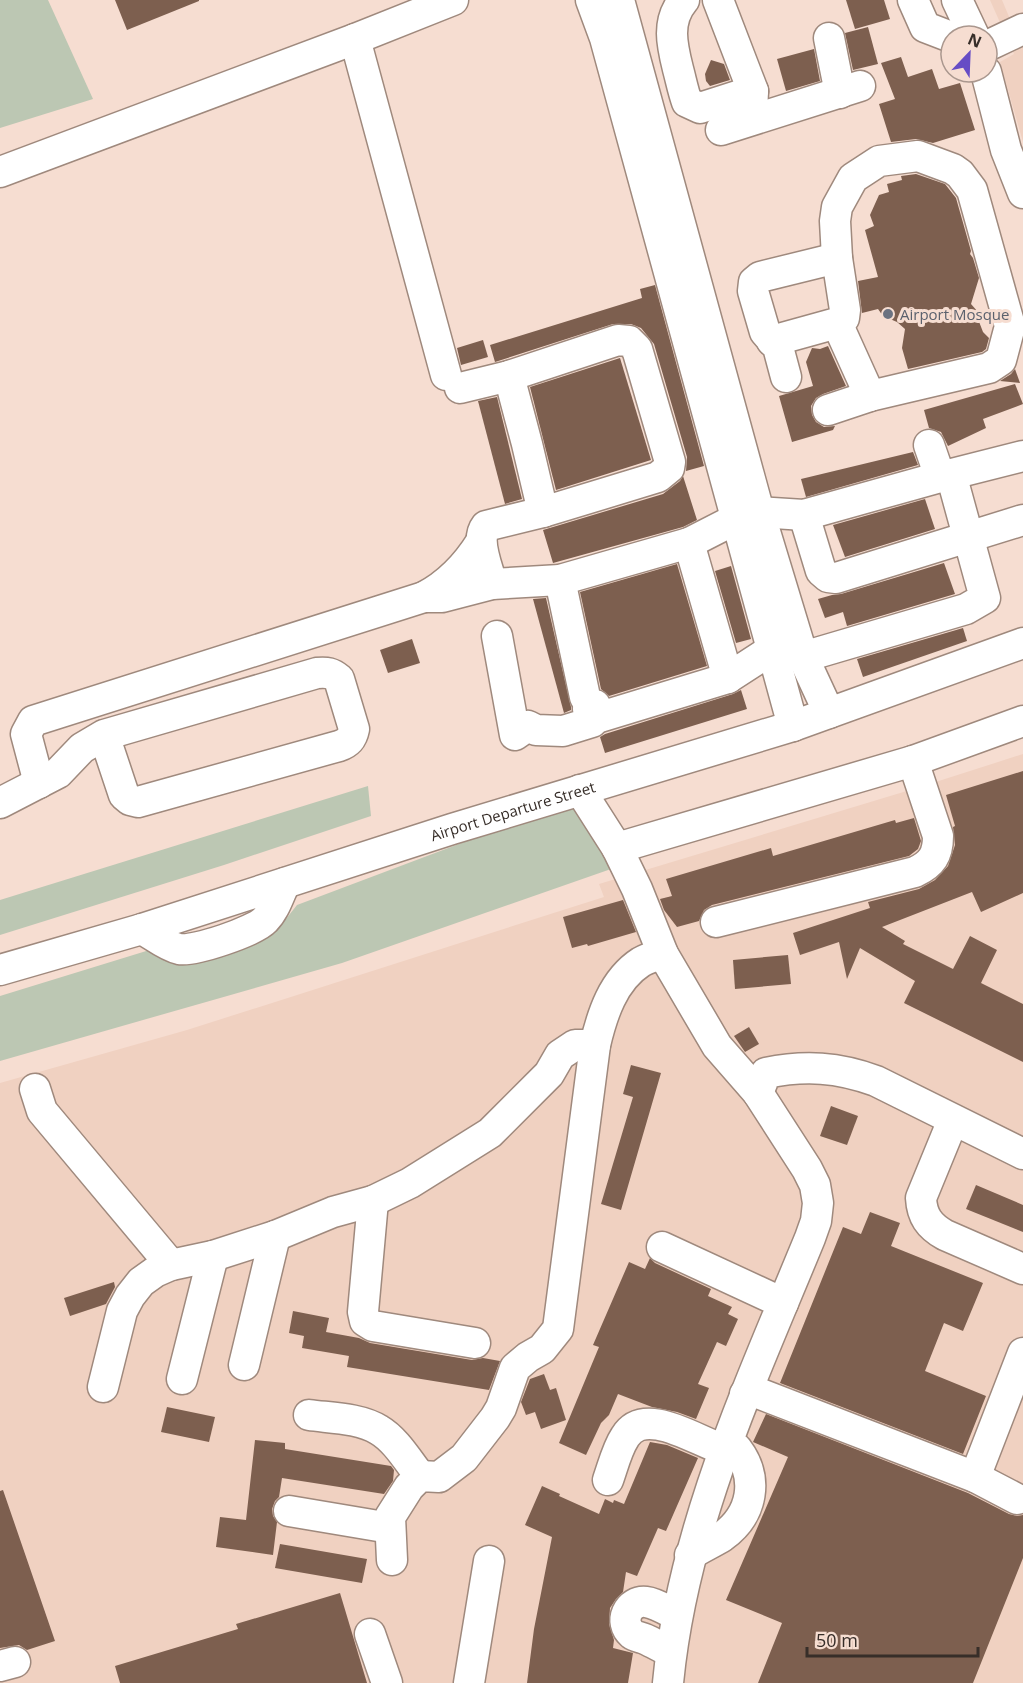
<svg xmlns="http://www.w3.org/2000/svg" width="1023" height="1683" font-family="'Open Sans',sans-serif">
  <rect width="100%" height="100%" fill="#f6ddd1"/>
  <!-- built -->
  <g fill="#f0d1c1">
    <path d="M 990,0 L 1002,0 L 1010,19 L 1023,13 L 1023,142 L 1000,62 L 1014,54 Z"/>
    <path d="M 1023,754 L 1023,1683 L 0,1683 L 0,1083 L 187,1030 L 604,897 L 599,884 L 920,787 Z"/>
  </g>
  <!-- green -->
  <g fill="#bcc7b3">
    <path d="M 0,0 L 48,0 L 93,99 L 0,128 Z"/>
    <path d="M 368,786 L 371,816 L 224,865 L 0,935 L 0,900 Z"/>
    <path d="M 570,802 L 593,833 L 611,869 L 342,963 L 0,1061 L 0,996 L 156,948 L 192,957 L 278,929 L 297,905 Z"/>
  </g>
  <!-- building -->
  <g fill="#7d5f4f">
    <path d="M 115,0 L 199,0 L 199,1 L 127,30 Z"/>
    <path d="M 846,0 L 884,0 L 890,19 L 855,29 Z"/>
    <path d="M 868,27 L 878,64 L 853,70 L 845,33 Z"/>
    <path d="M 814,49 L 820,81 L 786,91 L 777,59 Z"/>
    <path d="M 901,57 L 908,77 L 932,69 L 939,89 L 960,83 L 975,130 L 933,143 L 916,139 L 891,142 L 879,104 L 895,99 L 881,63 Z"/>
    <path d="M 711,60 L 724,64 L 730,80 L 710,86 L 706,81 L 705,74 Z"/>
    <path d="M 916,174 L 945,184 L 956,198 L 971,251 L 970,254 L 973,258 L 979,278 L 971,304 L 978,312 L 978,319 L 983,332 L 989,338 L 986,349 L 982,352 L 908,369 L 902,348 L 905,329 L 897,322 L 883,316 L 878,309 L 862,313 L 858,281 L 878,277 L 865,230 L 874,226 L 870,215 L 879,195 L 889,192 L 887,184 L 902,180 L 901,176 Z"/>
    <path d="M 655,285 L 704,466 L 686,471 L 687,457 L 654,344 L 641,328 L 631,324 L 613,324 L 495,362 L 490,345 L 642,298 L 640,289 Z"/>
    <path d="M 483,340 L 488,357 L 461,365 L 457,348 Z"/>
    <path d="M 828,346 L 846,386 L 823,394 L 816,398 L 811,406 L 812,415 L 816,422 L 824,427 L 835,426 L 833,430 L 792,442 L 779,396 L 813,386 L 806,362 L 812,348 L 820,349 Z"/>
    <path d="M 620,358 L 651,460 L 556,490 L 530,387 Z"/>
    <path d="M 1015,369 L 1020,383 L 1000,381 L 1011,374 Z"/>
    <path d="M 1015,384 L 1023,404 L 983,419 L 986,428 L 948,446 L 941,432 L 929,428 L 924,410 Z"/>
    <path d="M 497,397 L 522,499 L 505,504 L 478,401 Z"/>
    <path d="M 913,452 L 918,465 L 806,497 L 801,479 Z"/>
    <path d="M 683,476 L 697,520 L 683,527 L 553,563 L 543,530 L 663,494 L 680,481 Z"/>
    <path d="M 925,499 L 935,529 L 845,557 L 833,525 Z"/>
    <path d="M 944,563 L 955,594 L 847,626 L 843,612 L 825,618 L 818,599 L 832,595 L 841,594 Z"/>
    <path d="M 677,564 L 707,666 L 609,696 L 601,689 L 580,592 Z"/>
    <path d="M 731,566 L 751,639 L 736,643 L 715,571 Z"/>
    <path d="M 546,598 L 571,707 L 571,710 L 564,713 L 533,599 Z"/>
    <path d="M 963,628 L 967,641 L 863,677 L 857,659 Z"/>
    <path d="M 412,639 L 420,663 L 388,673 L 380,650 Z"/>
    <path d="M 741,690 L 747,709 L 605,753 L 600,737 L 605,734 L 733,694 Z"/>
    <path d="M 1023,771 L 1023,893 L 981,912 L 972,892 L 882,927 L 905,941 L 903,944 L 953,969 L 970,936 L 997,950 L 981,983 L 1023,1004 L 1023,1062 L 904,1003 L 915,981 L 860,948 L 847,979 L 839,942 L 800,955 L 793,933 L 870,908 L 868,902 L 919,889 L 935,880 L 948,866 L 955,845 L 953,827 L 955,826 L 946,795 Z"/>
    <path d="M 914,818 L 921,841 L 918,849 L 909,856 L 712,905 L 704,910 L 699,921 L 677,927 L 664,910 L 660,899 L 672,896 L 666,879 L 771,848 L 773,856 L 895,820 L 896,823 Z"/>
    <path d="M 623,900 L 636,932 L 588,946 L 587,944 L 572,948 L 563,917 Z"/>
    <path d="M 788,955 L 791,984 L 735,989 L 733,960 Z"/>
    <path d="M 749,1027 L 759,1044 L 745,1052 L 734,1036 Z"/>
    <path d="M 631,1065 L 661,1073 L 621,1210 L 601,1204 L 633,1097 L 623,1094 Z"/>
    <path d="M 831,1106 L 858,1116 L 847,1145 L 820,1136 Z"/>
    <path d="M 976,1185 L 1023,1205 L 1023,1232 L 966,1209 Z"/>
    <path d="M 870,1212 L 900,1223 L 891,1246 L 983,1283 L 963,1331 L 944,1323 L 925,1371 L 986,1396 L 963,1454 L 780,1383 L 843,1227 L 861,1234 Z"/>
    <path d="M 650,1258 L 655,1263 L 711,1289 L 708,1296 L 732,1307 L 728,1314 L 738,1319 L 726,1346 L 717,1342 L 698,1384 L 709,1388 L 696,1419 L 677,1412 L 652,1407 L 618,1394 L 609,1415 L 601,1423 L 586,1455 L 559,1443 L 599,1347 L 593,1345 L 629,1262 L 645,1269 Z"/>
    <path d="M 114,1282 L 115,1287 L 106,1304 L 70,1316 L 64,1298 Z"/>
    <path d="M 293,1311 L 329,1318 L 326,1332 L 359,1338 L 370,1343 L 472,1360 L 483,1358 L 500,1361 L 489,1390 L 347,1367 L 349,1356 L 302,1348 L 304,1336 L 289,1333 Z"/>
    <path d="M 544,1374 L 550,1390 L 556,1388 L 566,1420 L 541,1429 L 535,1412 L 526,1415 L 521,1402 L 530,1379 Z"/>
    <path d="M 167,1407 L 215,1417 L 209,1442 L 161,1432 Z"/>
    <path d="M 766,1414 L 968,1493 L 1009,1514 L 1017,1516 L 1023,1515 L 1023,1558 L 973,1683 L 758,1683 L 782,1623 L 726,1600 L 788,1457 L 753,1442 Z"/>
    <path d="M 255,1440 L 285,1443 L 285,1449 L 391,1466 L 394,1470 L 393,1481 L 384,1494 L 282,1478 L 279,1497 L 275,1501 L 272,1509 L 273,1516 L 277,1522 L 273,1555 L 216,1547 L 220,1517 L 246,1520 Z"/>
    <path d="M 650,1442 L 667,1445 L 698,1458 L 666,1531 L 658,1528 L 637,1576 L 626,1572 L 623,1592 L 616,1599 L 610,1608 L 609,1624 L 614,1640 L 613,1648 L 633,1653 L 628,1683 L 527,1683 L 534,1629 L 552,1537 L 525,1525 L 542,1486 L 560,1494 L 559,1496 L 599,1514 L 605,1499 L 613,1503 L 614,1500 L 624,1504 Z"/>
    <path d="M 3,1490 L 55,1641 L 27,1650 L 19,1645 L 0,1648 L 0,1491 Z"/>
    <path d="M 280,1544 L 367,1559 L 362,1583 L 275,1568 Z"/>
    <path d="M 340,1593 L 367,1683 L 120,1683 L 115,1666 L 238,1629 L 236,1624 Z"/>
  </g>
  <g fill="none" stroke-linecap="round" stroke-linejoin="round">
    <defs>
      <g id="minor">
        <path d="M 591,0 L 605,38 L 793,726"/>
        <path d="M 619,0 L 759,512 L 803,657 L 829,713"/>
        <path d="M 684,0 C 666,21 672,45 678,69 C 681,80 683,91 687,102 L 700,108 L 753,91"/>
        <path d="M 718,0 L 753,91 L 752,112"/>
        <path d="M 913,0 L 925,27 L 951,37"/>
        <path d="M 957,0 L 974,36"/>
        <path d="M 829,38 L 840,93"/>
        <path d="M 355,39 L 446,375"/>
        <path d="M 987,46 L 1023,29"/>
        <path d="M 986,72 L 1006,150 L 1023,193"/>
        <path d="M 721,130 L 860,86"/>
        <path d="M 0,172 L 355,39 L 453,0"/>
        <path d="M 837,323 L 870,396"/>
        <path d="M 772,341 L 837,323 L 844,318 L 845,310 L 837,258 L 835,221 L 837,207 L 853,178 L 879,161 L 918,156 L 953,169 L 960,174 L 972,190 L 1010,326 L 1001,360 L 989,368 L 870,396 L 828,410"/>
        <path d="M 509,376 L 527,444 L 543,512"/>
        <path d="M 786,377 L 778,347 L 765,332 L 753,291 L 754,282 L 760,277 L 837,258"/>
        <path d="M 460,388 L 509,376 L 618,340 L 629,341 L 637,349 L 670,462 L 669,468 L 658,477 L 543,512 L 486,526 C 475,540 488,568 492,584"/>
        <path d="M 929,445 L 940,477"/>
        <path d="M 804,515 L 821,571 L 828,577 L 836,578 L 1023,520"/>
        <path d="M 689,543 L 728,678"/>
        <path d="M 560,580 L 585,697 L 589,704 L 595,705 L 600,717 L 728,678 L 771,650 L 803,657 L 966,609 L 985,598 L 951,474"/>
        <path d="M 424,597 L 442,597 L 492,584 L 560,580 L 689,543 L 736,519 L 759,512 L 804,515 L 940,477 L 1023,456"/>
        <path d="M 497,636 L 515,735 L 528,726 L 536,730 L 563,731 L 592,722 L 588,709 L 589,704"/>
        <path d="M 39,783 L 26,734 L 33,721 L 424,597 C 449,584 466,566 481,542"/>
        <path d="M 580,790 L 617,848 L 637,889 L 663,954 L 717,1046 L 758,1093 L 807,1169 L 815,1185 L 818,1203 L 816,1221 L 810,1238 C 751,1382 683,1526 668,1683"/>
        <path d="M 0,803 L 58,773 L 82,748 L 104,735 L 317,673 C 327,672 332,673 339,679 L 354,729 C 352,739 348,743 339,746 L 138,802 L 130,800 L 124,795 L 104,735"/>
        <path d="M 617,848 L 913,761 L 1023,721"/>
        <path d="M 716,922 L 915,872 C 932,864 938,855 938,836 L 913,761"/>
        <path d="M 142,929 C 153,935 166,946 179,949 C 194,952 255,931 265,920 C 275,910 279,895 285,883"/>
        <path id="s1" d="M 0,970 L 142,929 L 452,829 L 793,726 L 1023,643"/>
        <path d="M 35,1089 L 42,1111 L 171,1265"/>
        <path d="M 758,1093 L 766,1073 C 805,1065 838,1067 876,1081 L 1023,1154"/>
        <path d="M 953,1120 L 921,1198 C 922,1216 929,1226 945,1235 L 1023,1269"/>
        <path d="M 373,1201 L 363,1312 L 365,1321 L 373,1326 L 475,1343"/>
        <path d="M 662,1247 L 783,1303"/>
        <path d="M 244,1365 L 275,1236"/>
        <path d="M 182,1379 L 213,1256"/>
        <path d="M 103,1387 L 122,1311 L 130,1296 L 141,1282 L 155,1272 L 171,1265 L 213,1256 L 275,1236 L 333,1212 L 373,1201 L 410,1183 L 490,1133 L 549,1074 L 560,1055 L 575,1045 L 595,1045"/>
        <path d="M 745,1394 L 758,1393 L 975,1477 L 1017,1499"/>
        <path d="M 309,1415 C 331,1418 360,1418 379,1430 C 396,1440 408,1461 420,1476"/>
        <path d="M 975,1477 L 1023,1353"/>
        <path d="M 608,1480 C 613,1466 617,1449 625,1437 C 645,1404 699,1443 723,1449 C 727,1450 732,1449 737,1449 C 759,1478 753,1514 723,1536 C 712,1543 700,1548 690,1555"/>
        <path d="M 289,1511 L 390,1528"/>
        <path d="M 392,1560 L 390,1517 L 409,1487 L 420,1476 L 439,1477 L 464,1458 L 495,1418 L 501,1408 L 515,1368 L 528,1357 L 542,1349 L 558,1329 L 595,1045 C 602,1015 613,980 641,962 C 648,958 656,956 663,954"/>
        <path d="M 370,1634 L 387,1683"/>
        <path d="M 671,1652 C 662,1648 654,1643 645,1639 C 641,1637 636,1637 632,1634 C 618,1622 628,1600 646,1602 C 656,1603 668,1611 676,1615"/>
        <path d="M 0,1666 L 15,1662"/>
        <path d="M 469,1683 L 489,1561"/>
      </g>
    </defs>
    <!-- minor casing -->
    <use href="#minor" stroke="#9f897d" stroke-width="33"/>
    <!-- minor -->
    <use href="#minor" stroke="#fff" stroke-width="30"/>
  </g>
  <!-- markers -->
  <circle fill="#6b7280" stroke="#f6ddd1" stroke-width="2" cx="888" cy="314" r="6"/>
  <g text-anchor="middle" dominant-baseline="central" stroke-width="6" stroke-linejoin="round" paint-order="stroke">
    <!-- worship labels -->
    <g font-size="15" fill="#5b616d" stroke="#f6ddd1" text-anchor="start">
      <text x="900" y="314">Airport Mosque</text>
    </g>
    <!-- street labels -->
    <g font-size="15" fill="#372e29" stroke="#f6ddd1">
      <text stroke="none"><textPath href="#s1" startOffset="537">Airport Departure Street</textPath></text>
    </g>
  </g>
  <!-- north arrow -->
  <g transform="translate(969 54) rotate(23)"><circle r="28" fill="#f6ddd1" stroke="#aa978e" stroke-width="1.5"/>
  <path d="M0-4.5L10 22L0 15L-10 22Z" fill="#664cc5"/>
  <text y="-9" font-size="16" font-weight="bold" text-anchor="middle" fill="#372e29">N</text>
  </g>
  <!-- scale -->
  <path d="M807 1647v9h171v-9" fill="none" stroke="#372e29" stroke-width="3"/>
  <text x="816" y="1647" font-size="18" fill="#372e29" stroke="#f6ddd1" stroke-width="4.5" paint-order="stroke">50 m</text>
</svg>
